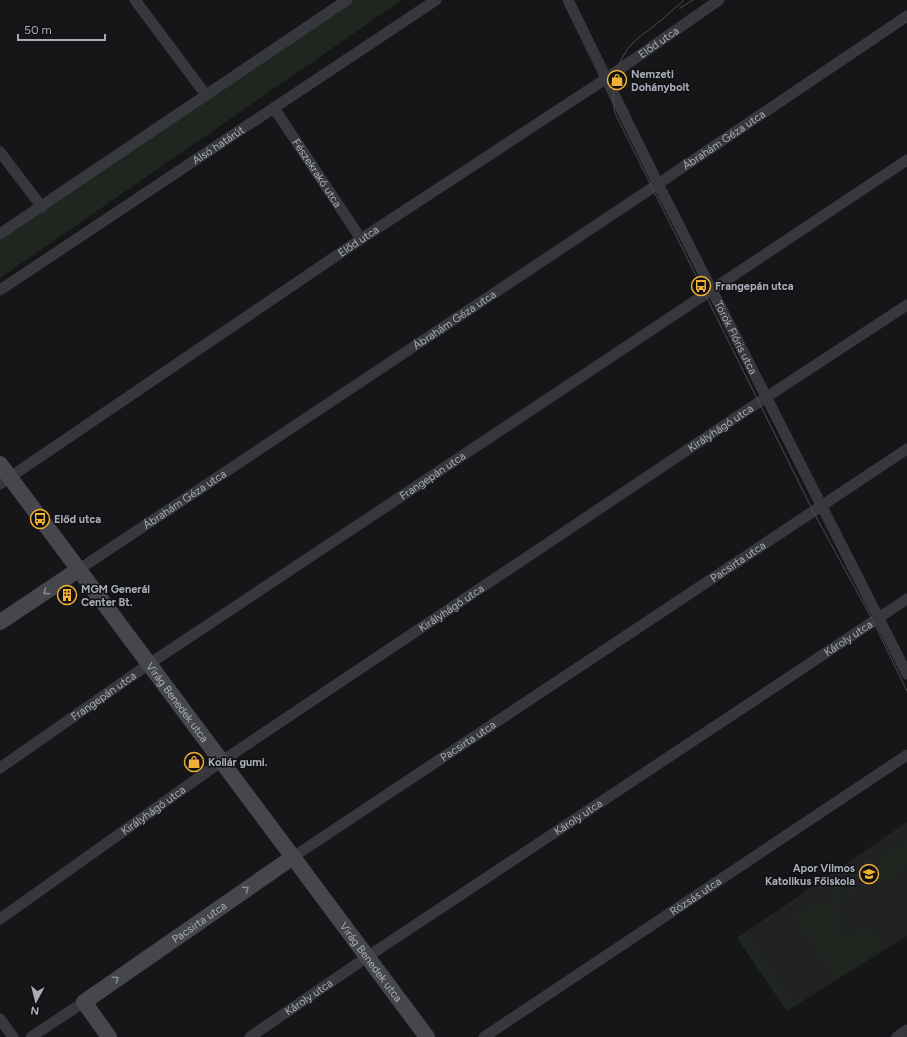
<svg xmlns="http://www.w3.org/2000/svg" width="907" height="1037" font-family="Figtree,sans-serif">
  <rect width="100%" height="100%" fill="#161618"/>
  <!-- built -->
  <path fill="#222225" d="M 907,822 L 907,936 L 787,1011 L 737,938 Z"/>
  <!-- green -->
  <g fill="#1e261f">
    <path d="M 350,0 L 402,0 L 0,278 L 0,239 Z"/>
    <path d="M 907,841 L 907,864 L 890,879 L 874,885 L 856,878 L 854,898 L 851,899 L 847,882 L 849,876 Z"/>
    <path d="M 836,885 L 839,885 L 844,900 L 836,904 L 844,936 L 865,925 L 867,930 L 871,929 L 884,948 L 828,983 L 825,980 L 833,975 L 793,916 L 814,901 C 825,907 834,900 832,888 Z"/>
    <path d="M 812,888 L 811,893 L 747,934 L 796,1005 L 787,1011 L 737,938 Z"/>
  </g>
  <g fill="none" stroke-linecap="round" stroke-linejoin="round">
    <!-- street -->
    <g stroke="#37383d" stroke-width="11">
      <path d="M 135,0 L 206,95"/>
      <path id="s1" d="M 568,0 L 658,184 L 907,674"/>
      <path id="s2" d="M 274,108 L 361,239"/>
      <path d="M 0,152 L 42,207"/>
      <path d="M 0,234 L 347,0"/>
      <path id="s3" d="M 0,290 L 436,0"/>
      <path id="s4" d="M 0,484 L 361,239 L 607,78 L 719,0"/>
      <path id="s5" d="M 78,570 L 652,188 L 907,16"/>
      <path id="s6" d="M 0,768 L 149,664 L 907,160"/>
      <path id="s7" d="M 293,857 L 907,449"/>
      <path id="s8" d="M 0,919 L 222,761 L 759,402 L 907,305"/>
      <path d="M 0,1019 L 13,1037"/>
      <path d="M 31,1037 L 84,1002"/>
      <path id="s9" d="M 250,1037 L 373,953 L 907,599"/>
      <path id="s10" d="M 484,1037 L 907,755"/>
      <path d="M 897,1037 L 907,1030"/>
    </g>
    <!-- secondary -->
    <g stroke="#45474d" stroke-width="16">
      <path id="s11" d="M 0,464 L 427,1037"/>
      <path d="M 0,622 L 78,570"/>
      <path id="s12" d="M 109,1037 L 84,1002 L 293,857"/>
    </g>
    <!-- tram -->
    <g stroke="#4a4c52" stroke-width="1">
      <path d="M 684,0 C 674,9 664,18 654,26 C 646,32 637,38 630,46 C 616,63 610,91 615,113 L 813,511 L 873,621 L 907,691"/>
      <path d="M 680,8 L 693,0"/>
    </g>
  </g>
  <!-- one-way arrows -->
  <defs><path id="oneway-chevron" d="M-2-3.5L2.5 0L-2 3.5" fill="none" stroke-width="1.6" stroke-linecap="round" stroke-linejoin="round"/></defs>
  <g stroke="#858993">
    <use href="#oneway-chevron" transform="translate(46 592) rotate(146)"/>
    <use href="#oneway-chevron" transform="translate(246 889) rotate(-35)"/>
    <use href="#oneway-chevron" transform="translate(116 979) rotate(-35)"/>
  </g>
  <!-- icons -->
  <defs>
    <symbol id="shop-ring" viewBox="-11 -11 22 22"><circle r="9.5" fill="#111113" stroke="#f2b134" stroke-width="1.5"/><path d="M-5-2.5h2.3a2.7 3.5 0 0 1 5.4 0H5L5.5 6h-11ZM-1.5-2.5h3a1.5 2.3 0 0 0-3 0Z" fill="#f2b134"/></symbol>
    <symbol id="bus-ring" viewBox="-11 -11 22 22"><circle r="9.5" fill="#111113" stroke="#f2b134" stroke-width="1.5"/><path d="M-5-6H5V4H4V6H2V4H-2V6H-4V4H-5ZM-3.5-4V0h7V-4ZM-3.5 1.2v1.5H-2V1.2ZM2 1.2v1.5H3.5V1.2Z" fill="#f2b134"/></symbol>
    <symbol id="building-ring" viewBox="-11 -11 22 22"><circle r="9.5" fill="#111113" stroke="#f2b134" stroke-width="1.5"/><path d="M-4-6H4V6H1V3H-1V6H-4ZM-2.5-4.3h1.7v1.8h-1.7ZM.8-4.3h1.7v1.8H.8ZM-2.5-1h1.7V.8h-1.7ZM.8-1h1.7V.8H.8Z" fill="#f2b134"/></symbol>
    <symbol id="university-ring" viewBox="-11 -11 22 22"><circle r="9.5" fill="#111113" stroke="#f2b134" stroke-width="1.5"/><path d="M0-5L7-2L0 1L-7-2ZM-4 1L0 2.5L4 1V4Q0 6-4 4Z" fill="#f2b134"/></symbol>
  </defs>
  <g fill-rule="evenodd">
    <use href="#shop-ring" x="606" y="69" width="22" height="22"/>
    <use href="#bus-ring" x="690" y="275" width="22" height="22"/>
    <use href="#bus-ring" x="29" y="508" width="22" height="22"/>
    <use href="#building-ring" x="56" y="584" width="22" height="22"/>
    <use href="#shop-ring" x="183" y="751" width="22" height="22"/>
    <use href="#university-ring" x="858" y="863" width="22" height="22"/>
  </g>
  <g text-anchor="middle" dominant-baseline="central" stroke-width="3" stroke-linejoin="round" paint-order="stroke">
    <!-- street labels -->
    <g font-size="11" fill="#a8adb8" stroke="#111113">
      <text stroke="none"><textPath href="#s4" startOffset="793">Előd utca</textPath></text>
      <text stroke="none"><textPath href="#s5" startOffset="776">Ábrahám Géza utca</textPath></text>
      <text stroke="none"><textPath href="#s3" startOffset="262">Alsó határút</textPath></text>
      <text stroke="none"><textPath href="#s2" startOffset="78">Fészekrakó utca</textPath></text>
      <text stroke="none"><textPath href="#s4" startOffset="433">Előd utca</textPath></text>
      <text stroke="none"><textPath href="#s5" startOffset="452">Ábrahám Géza utca</textPath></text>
      <text stroke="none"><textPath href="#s1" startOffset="377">Török Flóris utca</textPath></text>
      <text stroke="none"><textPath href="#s8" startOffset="872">Királyhágó utca</textPath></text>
      <text stroke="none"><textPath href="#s6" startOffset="522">Frangepán utca</textPath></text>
      <text stroke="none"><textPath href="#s5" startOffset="128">Ábrahám Géza utca</textPath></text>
      <text stroke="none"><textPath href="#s7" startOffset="534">Pacsirta utca</textPath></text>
      <text stroke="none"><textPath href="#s8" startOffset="548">Királyhágó utca</textPath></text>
      <text stroke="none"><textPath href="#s9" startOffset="719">Károly utca</textPath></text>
      <text stroke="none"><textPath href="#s6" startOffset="126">Frangepán utca</textPath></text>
      <text stroke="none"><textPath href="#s11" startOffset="297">Virág Benedek utca</textPath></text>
      <text stroke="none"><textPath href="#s7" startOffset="210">Pacsirta utca</textPath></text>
      <text stroke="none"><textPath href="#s8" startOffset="188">Királyhágó utca</textPath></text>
      <text stroke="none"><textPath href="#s9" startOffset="395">Károly utca</textPath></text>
      <text stroke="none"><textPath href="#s10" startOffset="254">Rózsás utca</textPath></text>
      <text stroke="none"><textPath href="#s12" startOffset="183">Pacsirta utca</textPath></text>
      <text stroke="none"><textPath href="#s11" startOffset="621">Virág Benedek utca</textPath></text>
      <text stroke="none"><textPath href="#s9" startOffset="71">Károly utca</textPath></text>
    </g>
    <!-- poi labels -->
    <g font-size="11" font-weight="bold" fill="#a8adb8" stroke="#111113" text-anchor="start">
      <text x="631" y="74">Nemzeti<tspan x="631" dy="13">Dohánybolt</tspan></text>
      <text x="715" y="286">Frangepán utca</text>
      <text x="54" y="519">Előd utca</text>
      <text x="81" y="589">MGM Generál<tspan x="81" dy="13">Center Bt.</tspan></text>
      <text x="208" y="762">Kollár gumi.</text>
      <text x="855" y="868" text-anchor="end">Apor Vilmos<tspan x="855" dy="13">Katolikus Főiskola</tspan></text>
    </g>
  </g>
  <!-- north arrow -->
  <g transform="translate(36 1001) rotate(187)" stroke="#111113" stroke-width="3" paint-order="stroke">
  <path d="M0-3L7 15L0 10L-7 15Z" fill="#a8adb8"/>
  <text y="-6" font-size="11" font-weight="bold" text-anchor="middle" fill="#a8adb8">N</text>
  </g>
  <!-- scale -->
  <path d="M18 34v6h87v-6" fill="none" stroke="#a8adb8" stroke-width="2"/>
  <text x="24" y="34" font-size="12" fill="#a8adb8" stroke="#111113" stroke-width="3" paint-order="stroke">50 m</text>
</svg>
